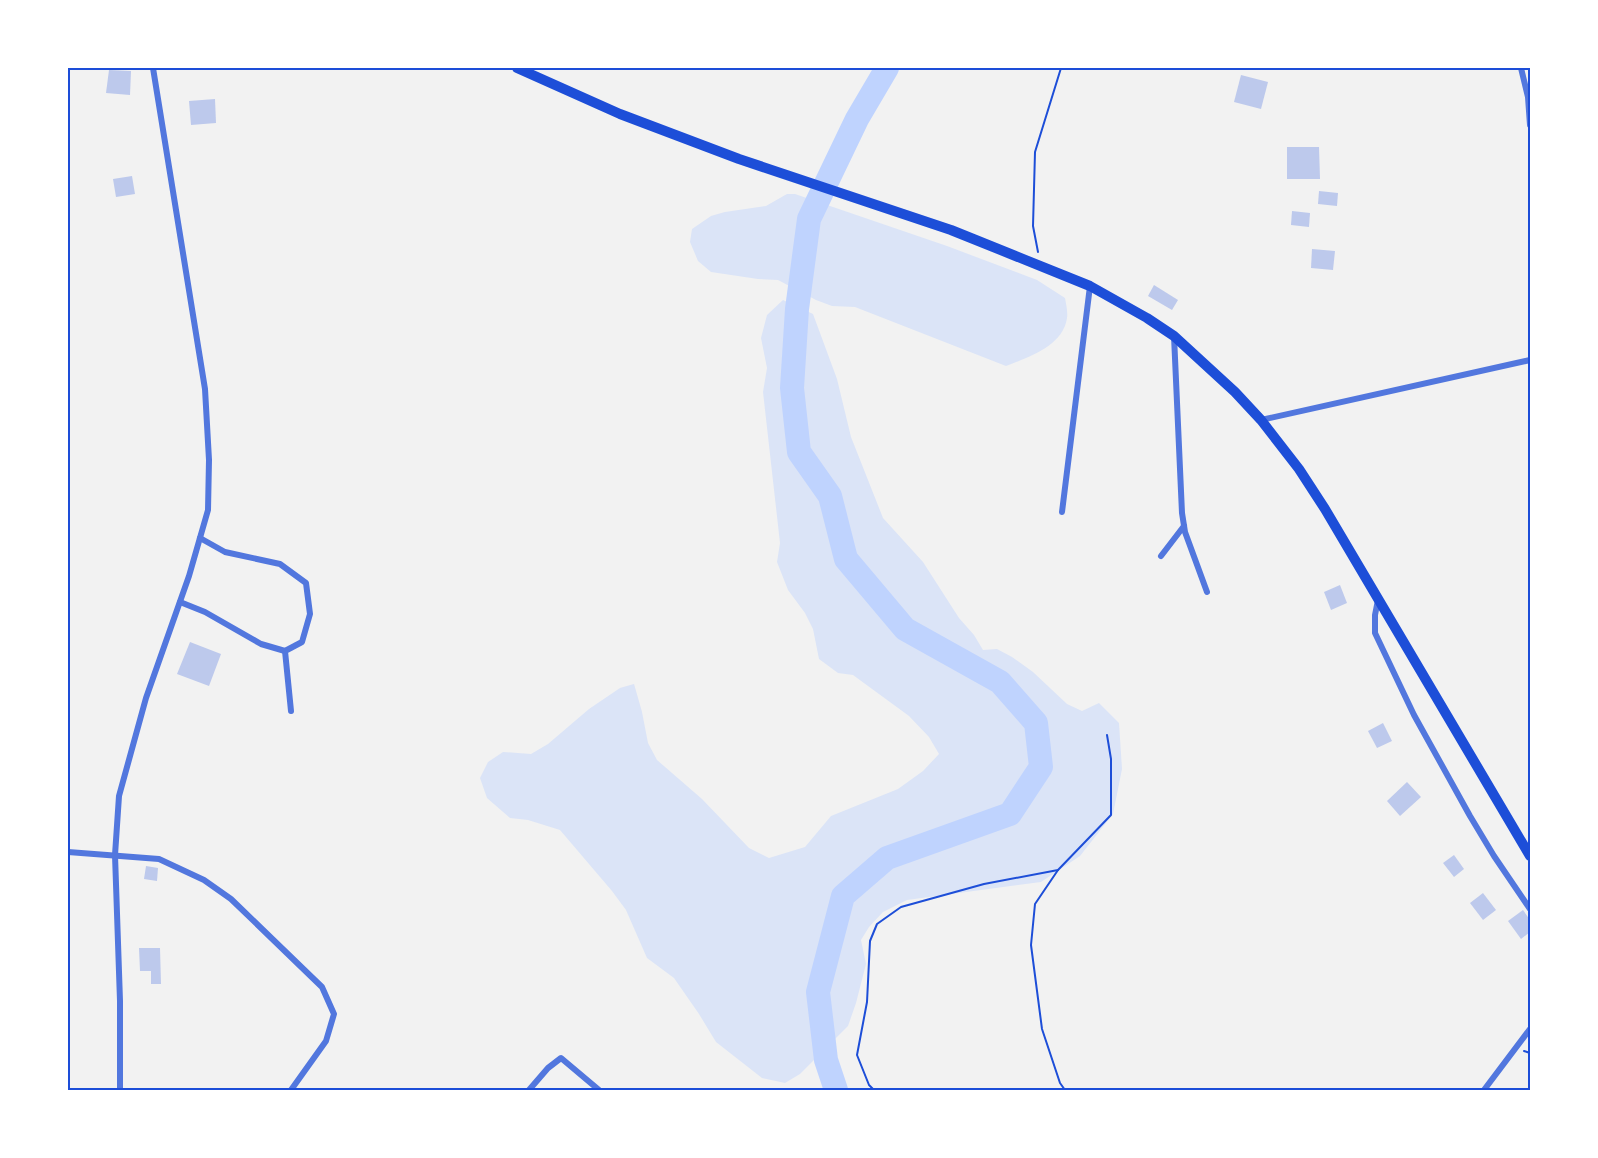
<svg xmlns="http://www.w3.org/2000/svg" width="1598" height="1158" font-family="Ubuntu,sans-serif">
  <rect width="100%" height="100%" fill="#f2f2f2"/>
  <!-- green -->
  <g fill="#dbe4f7">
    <path d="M 787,194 L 795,194 L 947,246 L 1037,280 L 1065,298 C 1066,304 1068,312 1067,318 C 1063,346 1029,357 1006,366 L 855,307 L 832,306 L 816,300 L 778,280 L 758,279 L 711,272 L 698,261 L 690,242 L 692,229 L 711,216 L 725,212 L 766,206 Z"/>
    <path d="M 783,300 L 813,314 L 837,379 L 851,437 L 883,518 L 923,562 L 959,618 L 974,635 L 983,650 L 997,649 L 1012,657 L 1033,672 L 1067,704 L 1082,711 L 1099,703 L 1119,723 L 1122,769 L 1113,814 L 1080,856 L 1041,882 L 907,900 L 883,912 L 869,927 L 861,940 L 866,964 L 856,1003 L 848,1026 L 800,1074 L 785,1083 L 762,1078 L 716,1042 L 699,1014 L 674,978 L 647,958 L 626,910 L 612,891 L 560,830 L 528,820 L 510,818 L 487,798 L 480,778 L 488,762 L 503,752 L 531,754 L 548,744 L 589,709 L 620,688 L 634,684 L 642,712 L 648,743 L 657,760 L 702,799 L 749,848 L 769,858 L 805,847 L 831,816 L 898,789 L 923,771 L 939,754 L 929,737 L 909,716 L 853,675 L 838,673 L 819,659 L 813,629 L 805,613 L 788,590 L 777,562 L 780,543 L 763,392 L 767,368 L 761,338 L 767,315 Z"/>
  </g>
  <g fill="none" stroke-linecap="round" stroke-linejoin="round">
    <!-- river -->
    <path stroke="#bfd3fe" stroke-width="24" d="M 836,1090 L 826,1060 L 818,992 L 843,896 L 887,858 L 1010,814 L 1041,767 L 1036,723 L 1000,682 L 905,629 L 846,559 L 830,496 L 799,452 L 792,388 L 797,309 L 809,219 L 857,119 L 887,68"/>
  </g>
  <!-- building -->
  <g fill="#bdc9ec">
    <path d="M 109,70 L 131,71 L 130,95 L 106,93 Z"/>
    <path d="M 1241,75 L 1268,82 L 1261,109 L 1234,102 Z"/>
    <path d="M 215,99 L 216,123 L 191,125 L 189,101 Z"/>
    <path d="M 1287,147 L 1319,147 L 1320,179 L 1287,179 Z"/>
    <path d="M 132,176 L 135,194 L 116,197 L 113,179 Z"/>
    <path d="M 1319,191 L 1338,193 L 1337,206 L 1318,204 Z"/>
    <path d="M 1292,211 L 1310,213 L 1309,227 L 1291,225 Z"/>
    <path d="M 1312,249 L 1335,251 L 1333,270 L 1311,268 Z"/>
    <path d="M 1154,285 L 1178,300 L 1172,310 L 1148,296 Z"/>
    <path d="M 1340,585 L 1347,603 L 1331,610 L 1324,592 Z"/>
    <path d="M 190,642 L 221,654 L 209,686 L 177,674 Z"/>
    <path d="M 1383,723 L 1392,741 L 1377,748 L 1368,731 Z"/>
    <path d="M 1407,782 L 1421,797 L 1400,816 L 1387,801 Z"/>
    <path d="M 1454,855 L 1464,869 L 1454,877 L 1443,863 Z"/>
    <path d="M 146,866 L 158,868 L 157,881 L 144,879 Z"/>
    <path d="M 1483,893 L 1496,910 L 1483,920 L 1470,903 Z"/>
    <path d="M 1523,910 L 1530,920 L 1530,932 L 1521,939 L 1508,921 Z"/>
    <path d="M 139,948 L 160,948 L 161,984 L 151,984 L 151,971 L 140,971 Z"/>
  </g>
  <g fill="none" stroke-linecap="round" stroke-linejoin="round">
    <!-- path -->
    <g stroke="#1d4ed8" stroke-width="2">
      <path d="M 1038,252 L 1033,226 L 1035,152 L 1061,68"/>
      <path d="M 1058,870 L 1035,904 L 1031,945 L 1042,1029 L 1060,1083 L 1065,1090"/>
      <path d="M 1524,1051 L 1530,1053"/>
      <path d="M 874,1090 L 869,1085 L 857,1055 L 867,1002 L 870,941 L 877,924 L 901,907 L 984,884 L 1058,870 L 1111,815 L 1111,759 L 1107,735"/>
    </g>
    <!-- minor -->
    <g stroke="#5277de" stroke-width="6">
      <path d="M 1521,68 L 1528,97 L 1530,125"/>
      <path d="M 1174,336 L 1182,513 L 1185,532 L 1207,592"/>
      <path d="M 1261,420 L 1530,360"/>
      <path d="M 1062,512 L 1090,286"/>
      <path d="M 200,538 L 225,552 L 280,564 L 306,583 L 310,614 L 302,642 L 285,651 L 291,711"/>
      <path d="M 1161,556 L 1184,526"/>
      <path d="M 1378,600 L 1375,615 L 1375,633 L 1414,715 L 1470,816 L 1494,856 L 1530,909"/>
      <path d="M 180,602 L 205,612 L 261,644 L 285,651"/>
      <path d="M 68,852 L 159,859 L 204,880 L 231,899 L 322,987 L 334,1014 L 326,1041 L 291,1090"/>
      <path d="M 120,1090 L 120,1001 L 115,855 L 119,796 L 146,698 L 189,576 L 208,510 L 209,460 L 205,389 L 153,68"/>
      <path d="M 529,1090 L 548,1068 L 561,1058 L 599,1090"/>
      <path d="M 1484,1090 L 1530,1029"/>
    </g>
    <!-- primary -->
    <path stroke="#1d4ed8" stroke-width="10" d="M 517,68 L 620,114 L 739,159 L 951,230 L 1090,286 L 1147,318 L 1174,336 L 1235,392 L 1261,420 L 1299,469 L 1325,509 L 1530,856"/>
  </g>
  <!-- border -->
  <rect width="1598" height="1158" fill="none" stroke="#ffffff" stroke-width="138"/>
  <rect x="69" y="69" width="1460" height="1020" fill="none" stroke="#1d4ed8" stroke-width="2"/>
</svg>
